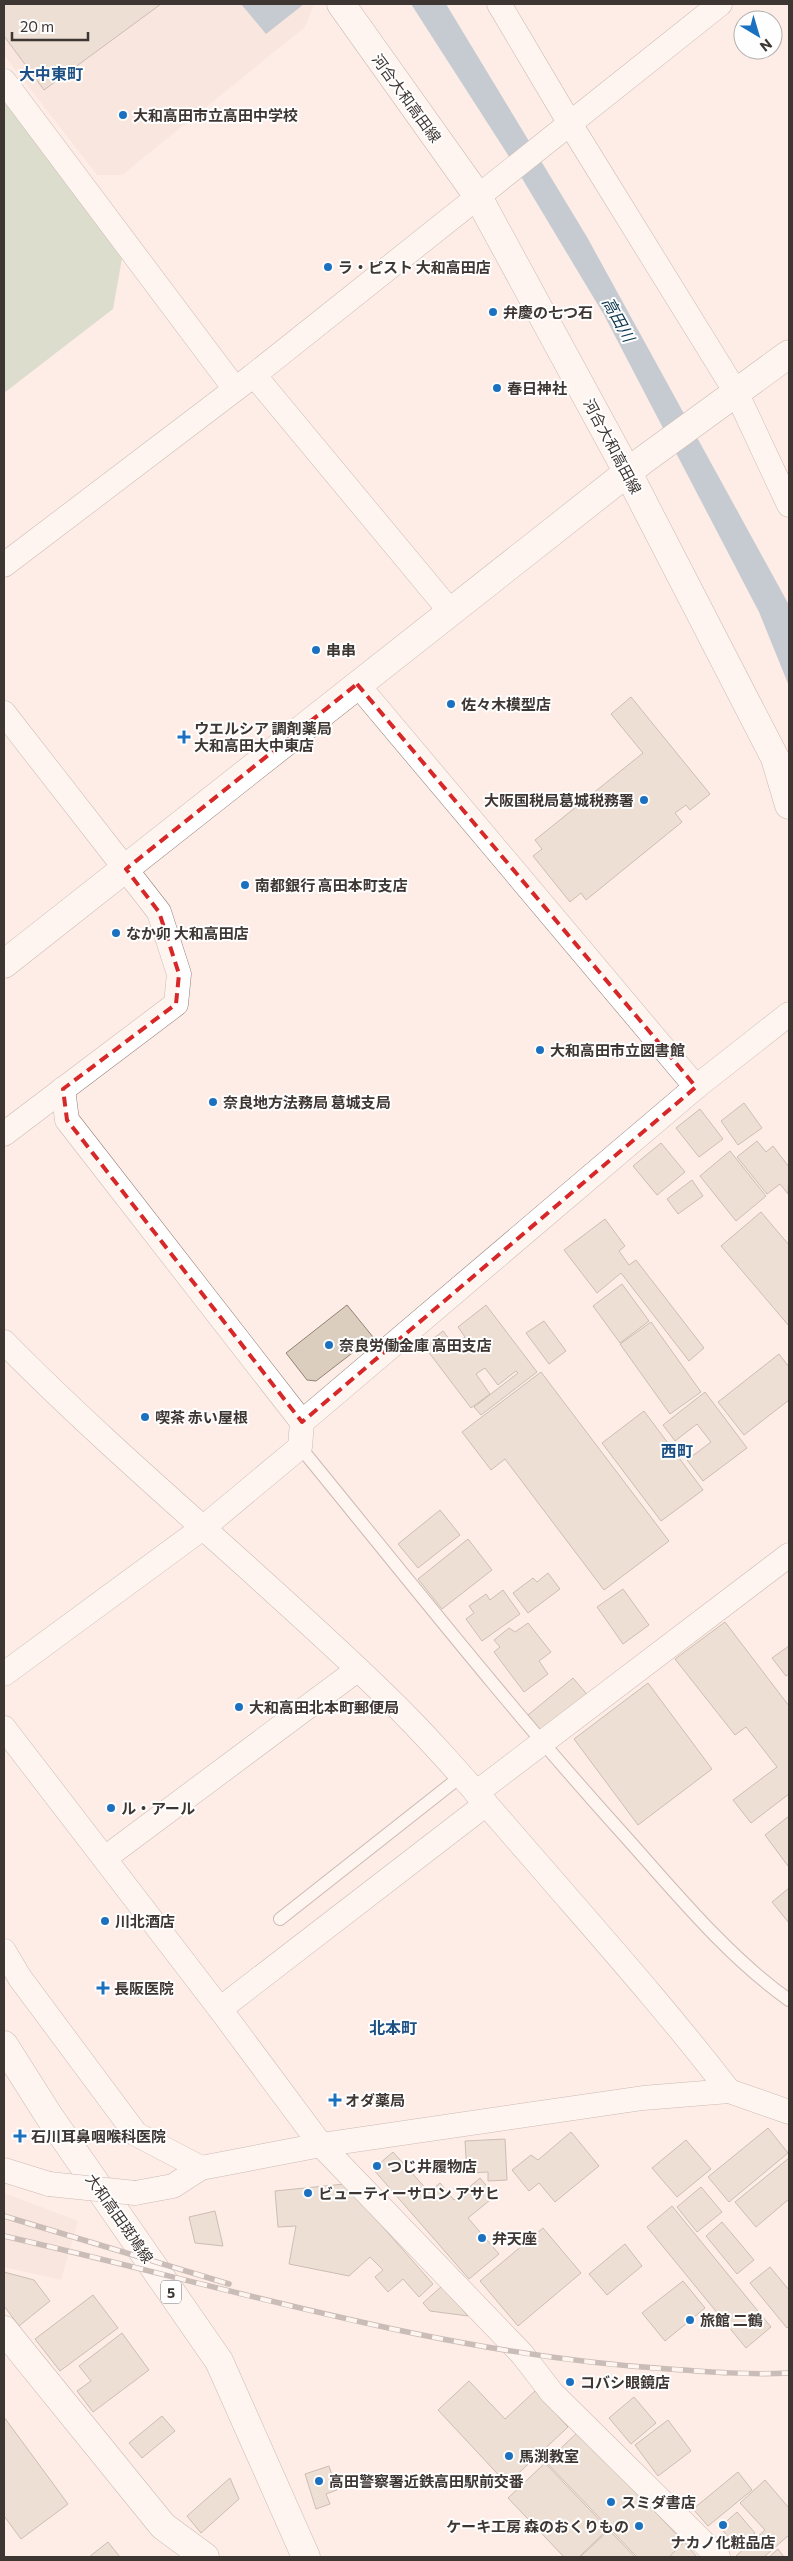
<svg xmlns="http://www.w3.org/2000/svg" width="793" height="2561" font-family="Commissioner,'Noto Sans JP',sans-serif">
  <rect width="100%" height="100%" fill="#feede6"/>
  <!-- built -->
  <g fill="#f4ddd5">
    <path d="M 4,4 L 314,4 L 305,27 L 122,175 L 97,175 L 4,55 Z"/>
    <path d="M 4,2193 L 78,2221 L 61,2280 L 4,2267 Z"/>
  </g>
  <!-- green -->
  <path fill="#b5cbb1" d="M 4,98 L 123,253 L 113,309 L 4,393 Z"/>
  <!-- water -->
  <g fill="#83a3b9">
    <path d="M 241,4 L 304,4 L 266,34 Z"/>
    <path d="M 411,4 L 446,4 L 587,237 L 789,605 L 789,686 L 759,612 L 604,315 L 508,155 Z"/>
  </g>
  <!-- building -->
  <g fill="#dbcebf" stroke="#908476">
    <path d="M 4,4 L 161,4 L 44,90 L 4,36 Z"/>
    <path d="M 631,697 L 710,794 L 690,810 L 686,805 L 675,813 L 682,822 L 586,900 L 581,893 L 570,902 L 533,856 L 542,849 L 535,840 L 643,753 L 611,714 Z"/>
    <path d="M 744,1103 L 762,1128 L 738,1145 L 721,1121 Z"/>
    <path d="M 700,1109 L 723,1139 L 699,1157 L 676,1128 Z"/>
    <path d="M 757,1141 L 766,1152 L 773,1146 L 789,1167 L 788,1194 L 780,1184 L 767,1194 L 737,1157 Z"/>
    <path d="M 661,1143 L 685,1172 L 657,1195 L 633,1166 Z"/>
    <path d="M 730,1151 L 766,1196 L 736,1221 L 700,1176 Z"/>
    <path d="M 692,1180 L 703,1196 L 678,1214 L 667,1199 Z"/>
    <path d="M 761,1212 L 789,1245 L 789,1326 L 721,1246 Z"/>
    <path d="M 605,1219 L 625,1246 L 619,1251 L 629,1265 L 636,1260 L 704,1348 L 689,1361 L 621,1273 L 597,1293 L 564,1250 Z"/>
    <path d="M 622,1284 L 649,1321 L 620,1343 L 593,1306 Z"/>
    <path d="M 347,1305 L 373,1337 L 316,1381 L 307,1380 L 286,1353 Z"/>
    <path d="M 486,1305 L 537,1372 L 481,1415 L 474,1407 L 518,1373 L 516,1371 L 498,1385 L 485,1368 L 476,1374 L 490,1394 L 471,1408 L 424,1346 L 443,1331 L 454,1345 L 465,1337 L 458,1327 Z"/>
    <path d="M 544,1321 L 566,1351 L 549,1364 L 526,1333 Z"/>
    <path d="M 651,1322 L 701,1392 L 670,1414 L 620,1344 Z"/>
    <path d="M 779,1354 L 789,1367 L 789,1400 L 744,1435 L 718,1402 Z"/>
    <path d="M 541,1372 L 669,1541 L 604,1590 L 505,1459 L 491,1470 L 462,1432 Z"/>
    <path d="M 705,1392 L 747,1448 L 703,1481 L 687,1460 L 711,1442 L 697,1424 L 675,1441 L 663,1425 Z"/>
    <path d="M 644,1411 L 703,1490 L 661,1521 L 602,1443 Z"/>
    <path d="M 440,1510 L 460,1535 L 418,1568 L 398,1544 Z"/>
    <path d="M 468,1539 L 492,1570 L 442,1609 L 418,1579 Z"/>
    <path d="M 548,1573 L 560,1589 L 528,1613 L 513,1593 L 533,1578 L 537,1582 Z"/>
    <path d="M 623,1589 L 649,1625 L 623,1644 L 597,1607 Z"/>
    <path d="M 503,1590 L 520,1614 L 482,1641 L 466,1619 L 474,1613 L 469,1606 L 486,1594 L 490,1600 Z"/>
    <path d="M 725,1622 L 789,1706 L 789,1794 L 751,1823 L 733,1800 L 777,1767 L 746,1727 L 735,1735 L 675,1659 Z"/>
    <path d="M 528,1623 L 551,1652 L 539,1661 L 548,1674 L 524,1692 L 494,1652 L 500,1647 L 494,1640 L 509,1628 L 515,1632 Z"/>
    <path d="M 789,1646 L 789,1674 L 786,1676 L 772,1658 Z"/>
    <path d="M 573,1678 L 590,1698 L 544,1735 L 528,1715 Z"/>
    <path d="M 648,1683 L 712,1769 L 638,1825 L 574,1739 Z"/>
    <path d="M 789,1816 L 789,1865 L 788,1866 L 765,1835 Z"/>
    <path d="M 789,1888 L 789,1923 L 772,1902 Z"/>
    <path d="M 768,2128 L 788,2153 L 729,2202 L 708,2177 Z"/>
    <path d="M 571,2132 L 599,2166 L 555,2202 L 539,2183 L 529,2191 L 512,2170 L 531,2155 L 538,2160 Z"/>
    <path d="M 505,2139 L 507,2180 L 488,2181 L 488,2172 L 467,2173 L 465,2141 Z"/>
    <path d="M 686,2140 L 711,2169 L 677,2197 L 652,2168 Z"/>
    <path d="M 393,2152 L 429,2192 L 440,2183 L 454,2200 L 480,2178 L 495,2196 L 468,2218 L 499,2254 L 469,2279 L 373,2169 Z"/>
    <path d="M 789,2158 L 789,2199 L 756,2227 L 735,2202 Z"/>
    <path d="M 345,2184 L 433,2284 L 419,2297 L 403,2279 L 388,2292 L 375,2277 L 383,2270 L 370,2257 L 349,2276 L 289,2264 L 296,2226 L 278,2227 L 275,2191 Z"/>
    <path d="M 701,2187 L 722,2212 L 697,2232 L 677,2207 Z"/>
    <path d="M 672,2206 L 771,2327 L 746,2348 L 647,2227 Z"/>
    <path d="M 215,2211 L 223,2246 L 195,2243 L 189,2217 Z"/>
    <path d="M 722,2222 L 754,2260 L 737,2274 L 706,2236 Z"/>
    <path d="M 543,2228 L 581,2273 L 518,2326 L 480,2281 Z"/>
    <path d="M 625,2244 L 642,2266 L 607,2295 L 589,2274 Z"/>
    <path d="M 770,2267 L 789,2290 L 789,2326 L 787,2328 L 750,2283 Z"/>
    <path d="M 4,2272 L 34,2280 L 50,2301 L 19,2326 L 4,2306 Z"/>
    <path d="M 683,2281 L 705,2308 L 665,2341 L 642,2313 Z"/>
    <path d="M 442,2286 L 468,2316 L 430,2311 L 423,2303 Z"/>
    <path d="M 93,2295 L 118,2328 L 60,2371 L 35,2339 Z"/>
    <path d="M 122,2333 L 149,2370 L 93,2412 L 77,2391 L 91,2381 L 79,2366 Z"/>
    <path d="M 469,2381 L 505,2419 L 535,2391 L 568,2427 L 507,2484 L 438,2410 Z"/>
    <path d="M 634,2397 L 656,2423 L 631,2444 L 609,2418 Z"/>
    <path d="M 162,2416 L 175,2431 L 142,2458 L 129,2443 Z"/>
    <path d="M 4,2417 L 68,2504 L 21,2539 L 4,2516 Z"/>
    <path d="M 668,2420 L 691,2451 L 658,2476 L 635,2445 Z"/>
    <path d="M 578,2432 L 684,2542 L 669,2557 L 637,2557 L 546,2462 Z"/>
    <path d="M 545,2463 L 608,2529 L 579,2557 L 564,2557 L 508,2498 Z"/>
    <path d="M 329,2466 L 337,2490 L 326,2494 L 330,2504 L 316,2509 L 305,2474 Z"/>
    <path d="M 738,2472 L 752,2490 L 708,2526 L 693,2509 Z"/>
    <path d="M 230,2478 L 239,2499 L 201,2533 L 187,2516 Z"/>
    <path d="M 765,2480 L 789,2508 L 789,2535 L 764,2557 L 737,2557 L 736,2556 L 765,2530 L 740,2503 Z"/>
    <path d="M 737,2512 L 755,2533 L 737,2548 L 720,2527 Z"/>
    <path d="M 609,2530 L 635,2557 L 580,2557 Z"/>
    <path d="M 108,2542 L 120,2557 L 89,2557 Z"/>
    <path d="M 684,2542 L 697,2557 L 669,2557 Z"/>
    <path d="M 778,2549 L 784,2557 L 769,2557 Z"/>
  </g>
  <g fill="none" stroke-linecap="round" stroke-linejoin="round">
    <defs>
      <g id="lane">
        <path d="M 300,1447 C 407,1578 511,1710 624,1835 C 675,1892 727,1956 789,2000"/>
        <path d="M 280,1919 L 460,1777"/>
      </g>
      <g id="street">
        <path d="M 499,4 L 569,122 L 737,394 L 789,505"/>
        <path d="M 4,81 L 235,389"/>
        <path d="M 254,375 L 450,611"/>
        <path d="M 4,565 L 254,375 L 720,4"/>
        <path d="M 357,684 L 696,1087"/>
        <path d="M 4,713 L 159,912 L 179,974 L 176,1004 L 4,1134"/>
        <path d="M 4,1342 C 125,1465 261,1574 385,1695 C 440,1748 489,1808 540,1866 C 604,1940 669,2013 729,2091"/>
        <path d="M 302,1422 L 696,1087 L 789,1014"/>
        <path d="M 4,1674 L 204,1527 L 300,1447 L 302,1422 L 67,1120 L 63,1089"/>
        <path d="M 4,1728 L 220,2009 L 321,2145 L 522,2354 L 552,2393 L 718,2557"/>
        <path d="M 476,1793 L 789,1555"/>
        <path d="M 105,1858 L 357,1670"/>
        <path d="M 4,1951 L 20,1978 L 136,2134 L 201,2168"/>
        <path d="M 220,2009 L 486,1804"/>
        <path d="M 4,2170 L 49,2184"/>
        <path d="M 135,2193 L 173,2186 L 201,2168 L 321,2145 L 643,2098 L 729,2091 L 789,2112"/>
      </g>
      <g id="secondary">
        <path d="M 341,4 L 477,195 L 628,473 L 775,758 L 789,805"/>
        <path d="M 4,964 L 642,461 L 789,354"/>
        <path d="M 4,2330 L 163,2526 L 205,2557"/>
      </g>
      <path id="primary" d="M 4,2045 L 49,2116 L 219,2361 L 306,2557"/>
    </defs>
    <!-- lane casing -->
    <use href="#lane" stroke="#8f7d76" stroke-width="14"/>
    <!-- street casing -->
    <use href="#street" stroke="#8f7d76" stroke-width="25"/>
    <!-- secondary casing -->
    <use href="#secondary" stroke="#8f7d76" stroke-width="29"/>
    <!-- primary casing -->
    <use href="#primary" stroke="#8f7d76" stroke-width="29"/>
    <!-- lane -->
    <use href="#lane" stroke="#fff" stroke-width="12"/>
    <!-- street -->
    <use href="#street" stroke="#fff" stroke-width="24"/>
    <!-- secondary -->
    <use href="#secondary" stroke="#fff" stroke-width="28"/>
    <!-- primary -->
    <use href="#primary" stroke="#fff" stroke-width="28"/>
    <defs>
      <g id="rail">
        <path d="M 4,2216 L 229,2284"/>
        <path d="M 4,2236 C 224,2286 442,2355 669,2369 C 709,2372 749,2375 789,2373"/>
      </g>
    </defs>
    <!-- rail casing -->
    <use href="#rail" stroke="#8c817c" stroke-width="5.5"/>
    <!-- rail -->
    <use href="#rail" stroke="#fefefe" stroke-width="4" stroke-dasharray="11" stroke-linecap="butt"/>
    <defs>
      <path id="street-bridge" d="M 49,2184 L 135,2193"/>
    </defs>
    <!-- street-bridge casing -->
    <use href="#street-bridge" stroke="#8f7d76" stroke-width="25" stroke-linecap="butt"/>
    <!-- street-bridge -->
    <use href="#street-bridge" stroke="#fff" stroke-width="24"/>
  </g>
  <!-- marked area -->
  <path d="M0 0H793V2561H0ZM 357,684 L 696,1087 L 302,1422 L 67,1120 L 63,1089 L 176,1004 L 179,974 L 159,912 L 126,869 Z" fill="#feede6" fill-opacity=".55" fill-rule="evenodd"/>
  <path fill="none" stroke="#d62828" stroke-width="4" stroke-dasharray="10 6" stroke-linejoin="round" d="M 357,684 L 696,1087 L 302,1422 L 67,1120 L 63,1089 L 176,1004 L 179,974 L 159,912 L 126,869 Z"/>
  <!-- markers -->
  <g fill="#1b71bf" stroke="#fefefe" stroke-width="2">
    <circle cx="123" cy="115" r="5"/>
    <circle cx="328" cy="267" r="5"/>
    <circle cx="493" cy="312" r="5"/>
    <circle cx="497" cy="388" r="5"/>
    <circle cx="316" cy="650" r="5"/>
    <circle cx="451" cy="704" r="5"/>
    <path d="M181.5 729.5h5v5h5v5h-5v5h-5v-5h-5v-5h5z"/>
    <circle cx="644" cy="800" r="5"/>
    <circle cx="245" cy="885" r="5"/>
    <circle cx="116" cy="933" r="5"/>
    <circle cx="540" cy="1050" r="5"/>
    <circle cx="213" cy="1102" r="5"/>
    <circle cx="329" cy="1345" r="5"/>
    <circle cx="145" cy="1417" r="5"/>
    <circle cx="239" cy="1707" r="5"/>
    <circle cx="111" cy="1808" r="5"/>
    <circle cx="105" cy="1921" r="5"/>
    <path d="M100.5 1980.5h5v5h5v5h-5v5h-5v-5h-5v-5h5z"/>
    <path d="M332.5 2092.5h5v5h5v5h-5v5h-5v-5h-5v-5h5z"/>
    <path d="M17.5 2128.5h5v5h5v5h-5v5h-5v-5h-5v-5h5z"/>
    <circle cx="377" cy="2166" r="5"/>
    <circle cx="308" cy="2193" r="5"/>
    <circle cx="482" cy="2238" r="5"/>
    <circle cx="690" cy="2320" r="5"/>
    <circle cx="570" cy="2382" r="5"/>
    <circle cx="509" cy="2456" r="5"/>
    <circle cx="319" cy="2481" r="5"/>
    <circle cx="611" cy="2502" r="5"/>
    <circle cx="723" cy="2525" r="5"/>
    <circle cx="639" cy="2526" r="5"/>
  </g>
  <g text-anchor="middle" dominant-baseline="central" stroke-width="4" stroke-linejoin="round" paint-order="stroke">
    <!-- shield labels -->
    <rect fill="#fefefe" stroke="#787270" stroke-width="1" x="161" y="2280.5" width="20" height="23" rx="4"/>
    <g font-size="14" font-weight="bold" fill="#3e3633">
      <text x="171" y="2292">5</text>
    </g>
    <!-- street labels -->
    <g font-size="15" fill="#3e3633" stroke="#fefefe">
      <text transform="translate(407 98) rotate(54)">河合大和高田線</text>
      <text transform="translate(613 446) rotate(62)">河合大和高田線</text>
      <text transform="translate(120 2218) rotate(55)">大和高田斑鳩線</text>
    </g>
    <!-- poi labels -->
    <g font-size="15" font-weight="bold" fill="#3e3633" stroke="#fefefe" text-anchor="start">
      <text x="133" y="115">大和高田市立高田中学校</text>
      <text x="338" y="267">ラ・ピスト 大和高田店</text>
      <text x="503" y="312">弁慶の七つ石</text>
      <text x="507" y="388">春日神社</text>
      <text x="326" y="650">串串</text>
      <text x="461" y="704">佐々木模型店</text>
      <text x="194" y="728">ウエルシア 調剤薬局<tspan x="194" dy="17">大和高田大中東店</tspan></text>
      <text x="634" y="800" text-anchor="end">大阪国税局葛城税務署</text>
      <text x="255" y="885">南都銀行 高田本町支店</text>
      <text x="126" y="933">なか卯 大和高田店</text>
      <text x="550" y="1050">大和高田市立図書館</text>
      <text x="223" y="1102">奈良地方法務局 葛城支局</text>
      <text x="339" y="1345">奈良労働金庫 高田支店</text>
      <text x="155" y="1417">喫茶 赤い屋根</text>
      <text x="249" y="1707">大和高田北本町郵便局</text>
      <text x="121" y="1808">ル・アール</text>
      <text x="115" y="1921">川北酒店</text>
      <text x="114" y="1988">長阪医院</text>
      <text x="345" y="2100">オダ薬局</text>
      <text x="31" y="2136">石川耳鼻咽喉科医院</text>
      <text x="387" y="2166">つじ井履物店</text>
      <text x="318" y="2193">ビューティーサロン アサヒ</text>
      <text x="492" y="2238">弁天座</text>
      <text x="700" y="2320">旅館 二鶴</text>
      <text x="580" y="2382">コバシ眼鏡店</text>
      <text x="519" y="2456">馬渕教室</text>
      <text x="329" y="2481">高田警察署近鉄高田駅前交番</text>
      <text x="621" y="2502">スミダ書店</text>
      <text x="629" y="2526" text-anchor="end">ケーキ工房 森のおくりもの</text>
      <text x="723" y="2542" text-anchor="middle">ナカノ化粧品店</text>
    </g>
    <!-- neighbourhood labels -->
    <g font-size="16" font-weight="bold" fill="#1d5083" stroke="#fefefe">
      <text x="51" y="73">大中東町</text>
      <text x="677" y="1450">西町</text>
      <text x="393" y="2027">北本町</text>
    </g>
    <!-- water labels -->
    <g font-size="16" font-style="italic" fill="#0a354d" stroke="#fefefe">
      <text transform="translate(619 319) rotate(61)">高田川</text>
    </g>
  </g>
  <!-- border -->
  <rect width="793" height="2561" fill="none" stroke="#3e3633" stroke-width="10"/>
  <!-- north arrow -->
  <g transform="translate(758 35) rotate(142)"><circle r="24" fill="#fefefe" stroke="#b1aead"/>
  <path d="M0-4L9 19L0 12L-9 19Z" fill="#1b71bf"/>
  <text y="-8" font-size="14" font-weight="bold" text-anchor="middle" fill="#3e3633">N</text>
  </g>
  <!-- scale -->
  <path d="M12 32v8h76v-8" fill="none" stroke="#3e3633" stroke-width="2.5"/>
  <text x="20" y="32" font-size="15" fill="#3e3633" stroke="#fefefe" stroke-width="4" paint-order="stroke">20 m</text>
</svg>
